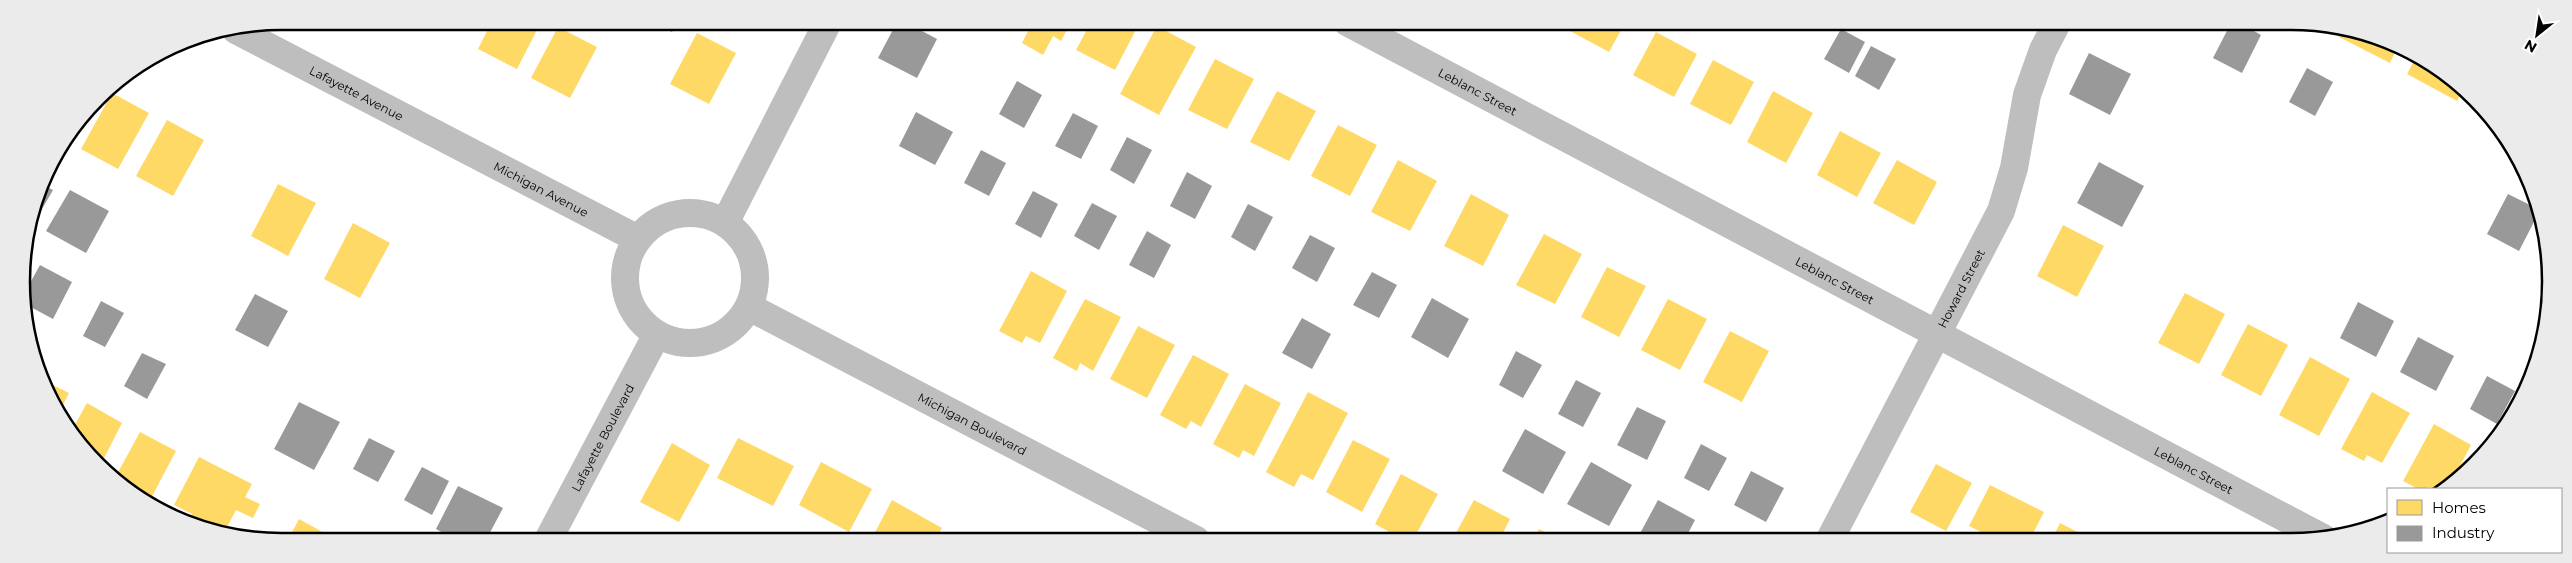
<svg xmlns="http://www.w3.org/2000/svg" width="2572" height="563" font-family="Montserrat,sans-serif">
  <rect width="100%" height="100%" fill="#fff"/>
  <!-- homes -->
  <g fill="#ffd966">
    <path d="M 492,21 L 541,22 L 517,69 L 478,49 Z"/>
    <path d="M 1024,22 L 1071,22 L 1061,41 L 1053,36 L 1043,55 L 1022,43 L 1031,25 Z"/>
    <path d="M 1091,22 L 1140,22 L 1115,70 L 1076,50 Z"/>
    <path d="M 1575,23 L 1625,23 L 1609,52 L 1570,31 Z"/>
    <path d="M 1157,26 L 1196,47 L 1159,115 L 1120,94 Z"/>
    <path d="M 558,27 L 597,47 L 570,98 L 531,78 Z"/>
    <path d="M 2342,30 L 2397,48 L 2390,63 L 2339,37 Z"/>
    <path d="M 1656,32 L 1697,54 L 1674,97 L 1633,75 Z"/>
    <path d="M 697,33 L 736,53 L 709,104 L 670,84 Z"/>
    <path d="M 2417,55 L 2462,92 L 2457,101 L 2407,74 Z"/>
    <path d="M 1215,59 L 1254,79 L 1227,129 L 1188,110 Z"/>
    <path d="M 1713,60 L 1754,82 L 1731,125 L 1690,104 Z"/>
    <path d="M 1277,91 L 1316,111 L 1289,161 L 1250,142 Z"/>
    <path d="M 1773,91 L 1813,113 L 1786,163 L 1747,142 Z"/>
    <path d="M 112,93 L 149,113 L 118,169 L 81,149 Z"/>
    <path d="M 167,120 L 204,140 L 173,196 L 136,176 Z"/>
    <path d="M 1338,125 L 1377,145 L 1350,196 L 1311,176 Z"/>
    <path d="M 1840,131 L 1881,153 L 1857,197 L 1817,175 Z"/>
    <path d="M 1398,160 L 1437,181 L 1410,231 L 1371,212 Z"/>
    <path d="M 1897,160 L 1937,182 L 1914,225 L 1873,203 Z"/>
    <path d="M 278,184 L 316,203 L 288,256 L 251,236 Z"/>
    <path d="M 1471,194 L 1509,215 L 1483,266 L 1444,246 Z"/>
    <path d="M 353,223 L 390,243 L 360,298 L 324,279 Z"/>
    <path d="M 2063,225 L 2104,246 L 2077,297 L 2037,276 Z"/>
    <path d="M 1544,234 L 1582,254 L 1555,304 L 1516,285 Z"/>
    <path d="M 1607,267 L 1646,286 L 1619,337 L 1581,317 Z"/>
    <path d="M 1031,271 L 1067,291 L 1040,343 L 1026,336 L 1022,343 L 999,331 Z"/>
    <path d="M 2185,293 L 2225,314 L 2199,364 L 2158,343 Z"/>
    <path d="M 1085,299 L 1121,317 L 1093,371 L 1080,363 L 1077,371 L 1053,358 Z"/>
    <path d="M 1668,299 L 1707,319 L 1680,370 L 1641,350 Z"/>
    <path d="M 2248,324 L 2288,345 L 2261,396 L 2221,375 Z"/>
    <path d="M 1138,326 L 1175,345 L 1147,398 L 1110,379 Z"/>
    <path d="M 1730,331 L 1769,351 L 1742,402 L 1703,382 Z"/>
    <path d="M 1193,355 L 1229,374 L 1201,427 L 1191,421 L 1186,429 L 1160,415 Z"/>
    <path d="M 2310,357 L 2350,379 L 2319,436 L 2279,415 Z"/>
    <path d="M 47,382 L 69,393 L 61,409 L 46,384 Z"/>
    <path d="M 1245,384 L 1281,403 L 1254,456 L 1243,450 L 1239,458 L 1213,444 Z"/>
    <path d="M 1308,392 L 1348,413 L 1313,480 L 1301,474 L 1294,487 L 1266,472 Z"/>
    <path d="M 2372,392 L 2410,413 L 2382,463 L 2367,455 L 2364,461 L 2341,449 Z"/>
    <path d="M 87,403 L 122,423 L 101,464 L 86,453 L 72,430 Z"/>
    <path d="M 2434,424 L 2471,445 L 2452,481 L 2439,489 L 2428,487 L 2427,489 L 2418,489 L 2403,481 Z"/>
    <path d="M 140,432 L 176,451 L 149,502 L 116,476 Z"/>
    <path d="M 738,438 L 794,466 L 773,506 L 717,478 Z"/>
    <path d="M 1353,440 L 1390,459 L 1362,512 L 1326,492 Z"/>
    <path d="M 672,443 L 710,465 L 679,522 L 640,502 Z"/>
    <path d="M 199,457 L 252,484 L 245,497 L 260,504 L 253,518 L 236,510 L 225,531 L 221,531 L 188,522 L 192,514 L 174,505 Z"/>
    <path d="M 821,462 L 872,489 L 849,532 L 799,505 Z"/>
    <path d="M 1936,464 L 1972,483 L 1946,531 L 1910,512 Z"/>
    <path d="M 1401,474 L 1438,494 L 1413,540 L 1392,540 L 1385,537 L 1388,531 L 1375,524 Z"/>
    <path d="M 1990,485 L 2044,512 L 2029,541 L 1999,541 L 1969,526 Z"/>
    <path d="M 892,500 L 942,528 L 935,540 L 871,540 Z"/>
    <path d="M 1474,500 L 1510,519 L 1499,541 L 1452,540 Z"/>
    <path d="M 299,519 L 337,540 L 288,540 Z"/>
    <path d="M 2060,523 L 2095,541 L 2051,541 Z"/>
    <path d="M 1539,529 L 1562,541 L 1533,541 Z"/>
  </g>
  <!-- industry -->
  <g fill="#999">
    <path d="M 652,22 L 677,22 L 672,32 Z"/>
    <path d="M 897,22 L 905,22 L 937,39 L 917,78 L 878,58 Z"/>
    <path d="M 2231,23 L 2240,23 L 2261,35 L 2242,73 L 2213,58 Z"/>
    <path d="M 1841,29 L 1865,42 L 1849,73 L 1824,59 Z"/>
    <path d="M 1871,46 L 1896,59 L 1879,90 L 1855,76 Z"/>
    <path d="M 2089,53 L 2131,74 L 2110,115 L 2069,94 Z"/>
    <path d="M 2307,68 L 2333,82 L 2315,116 L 2289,102 Z"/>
    <path d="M 1017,81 L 1042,95 L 1024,128 L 999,114 Z"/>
    <path d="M 916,112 L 953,132 L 935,165 L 899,146 Z"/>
    <path d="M 1073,113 L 1098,126 L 1081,159 L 1055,146 Z"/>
    <path d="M 1127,137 L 1152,150 L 1134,184 L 1110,170 Z"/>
    <path d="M 981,150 L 1006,163 L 989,196 L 964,183 Z"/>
    <path d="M 2099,162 L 2144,186 L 2122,227 L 2077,203 Z"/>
    <path d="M 1187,172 L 1212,186 L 1195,219 L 1170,206 Z"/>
    <path d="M 41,184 L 53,190 L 34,223 L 32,222 Z"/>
    <path d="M 70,190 L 109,211 L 86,253 L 46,231 Z"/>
    <path d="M 1033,191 L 1058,204 L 1041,238 L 1015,224 Z"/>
    <path d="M 2508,194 L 2540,210 L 2519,251 L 2487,234 Z"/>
    <path d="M 1092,203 L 1117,216 L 1099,250 L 1074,236 Z"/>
    <path d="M 1248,204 L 1273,217 L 1255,251 L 1231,237 Z"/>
    <path d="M 1147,231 L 1171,245 L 1154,278 L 1129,265 Z"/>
    <path d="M 1310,235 L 1335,248 L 1317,282 L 1292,268 Z"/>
    <path d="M 40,265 L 72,282 L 53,319 L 27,305 L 25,292 Z"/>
    <path d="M 1372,272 L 1397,285 L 1379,318 L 1353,305 Z"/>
    <path d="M 255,294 L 288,311 L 268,347 L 235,330 Z"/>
    <path d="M 1432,298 L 1469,319 L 1448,358 L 1411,337 Z"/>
    <path d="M 101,301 L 124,313 L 105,347 L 83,336 Z"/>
    <path d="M 2358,302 L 2394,321 L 2376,357 L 2340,338 Z"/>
    <path d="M 1302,318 L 1331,334 L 1312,369 L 1282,353 Z"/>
    <path d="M 2418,337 L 2454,356 L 2436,391 L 2400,372 Z"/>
    <path d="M 1516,351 L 1542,365 L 1523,398 L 1499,385 Z"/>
    <path d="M 142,353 L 166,364 L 147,399 L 124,386 Z"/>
    <path d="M 2487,376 L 2515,391 L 2497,424 L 2470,409 Z"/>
    <path d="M 1576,380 L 1601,393 L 1583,427 L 1558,414 Z"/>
    <path d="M 299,402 L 340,422 L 314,470 L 274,449 Z"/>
    <path d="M 1637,407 L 1666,421 L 1647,460 L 1617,445 Z"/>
    <path d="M 1525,429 L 1566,452 L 1543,494 L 1502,471 Z"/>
    <path d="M 369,438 L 395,451 L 378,482 L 353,469 Z"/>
    <path d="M 1701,444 L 1727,458 L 1709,491 L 1684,478 Z"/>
    <path d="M 1591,462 L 1632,485 L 1609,526 L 1567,504 Z"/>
    <path d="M 422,467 L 449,481 L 432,515 L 404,500 Z"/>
    <path d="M 1751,471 L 1784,488 L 1766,522 L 1734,505 Z"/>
    <path d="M 458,486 L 503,508 L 486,540 L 456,540 L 436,529 Z"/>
    <path d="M 1658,500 L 1695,520 L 1684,541 L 1637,539 Z"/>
    <path d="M 1719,532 L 1735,541 L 1715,541 Z"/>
  </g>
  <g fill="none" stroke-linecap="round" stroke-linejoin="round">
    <!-- minor -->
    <g stroke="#bebebe" stroke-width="28">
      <path id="s1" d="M 1347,22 L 2323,538"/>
      <path id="s2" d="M 236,30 L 638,239"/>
      <circle cx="690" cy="278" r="65"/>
      <path d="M 725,223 L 828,22"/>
      <path id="s3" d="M 749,307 L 1196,540"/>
      <path id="s4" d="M 548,540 L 657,334"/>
      <path id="s5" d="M 1829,541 L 2001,211 L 2014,168 L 2027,95 L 2043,50 L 2057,23"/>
    </g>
  </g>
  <g text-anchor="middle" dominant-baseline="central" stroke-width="5" stroke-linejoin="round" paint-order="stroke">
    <!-- street labels -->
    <g font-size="12" fill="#000" stroke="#fff">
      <text stroke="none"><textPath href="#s1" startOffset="148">Leblanc Street</textPath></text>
      <text stroke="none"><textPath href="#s2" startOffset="136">Lafayette Avenue</textPath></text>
      <text stroke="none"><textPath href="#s2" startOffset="344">Michigan Avenue</textPath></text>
      <text stroke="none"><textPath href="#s1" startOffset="552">Leblanc Street</textPath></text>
      <text stroke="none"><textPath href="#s5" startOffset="285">Howard Street</textPath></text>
      <text stroke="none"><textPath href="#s3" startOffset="252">Michigan Boulevard</textPath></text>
      <text stroke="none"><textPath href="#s4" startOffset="116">Lafayette Boulevard</textPath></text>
      <text stroke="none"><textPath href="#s1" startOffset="958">Leblanc Street</textPath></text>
    </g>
  </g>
  <!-- crop -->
  <path d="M0 0H2572V563H0ZM281 30H2291A251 251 0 0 1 2542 281V282A251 251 0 0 1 2291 533H281A251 251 0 0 1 30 282V281A251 251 0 0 1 281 30Z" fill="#ebebeb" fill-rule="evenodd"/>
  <path fill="none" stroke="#000" stroke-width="2.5" d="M281 30H2291A251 251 0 0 1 2542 281V282A251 251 0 0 1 2291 533H281A251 251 0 0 1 30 282V281A251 251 0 0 1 281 30Z"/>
  <!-- legend -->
  <rect x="2387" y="488" width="175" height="65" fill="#ffffff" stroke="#999999"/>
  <rect x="2397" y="500" width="25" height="15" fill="#ffd966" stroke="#999999"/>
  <text x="2432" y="513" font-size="15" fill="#000000">Homes</text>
  <rect x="2397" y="526" width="25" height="15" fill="#999999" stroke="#999999"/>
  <text x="2432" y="538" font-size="15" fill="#000000">Industry</text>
  <!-- north arrow -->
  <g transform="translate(2537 35) rotate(210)" stroke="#ffffff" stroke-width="4" paint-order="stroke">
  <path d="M0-4L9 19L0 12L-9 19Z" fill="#000000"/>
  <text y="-8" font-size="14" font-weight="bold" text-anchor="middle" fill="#000000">N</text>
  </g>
</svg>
